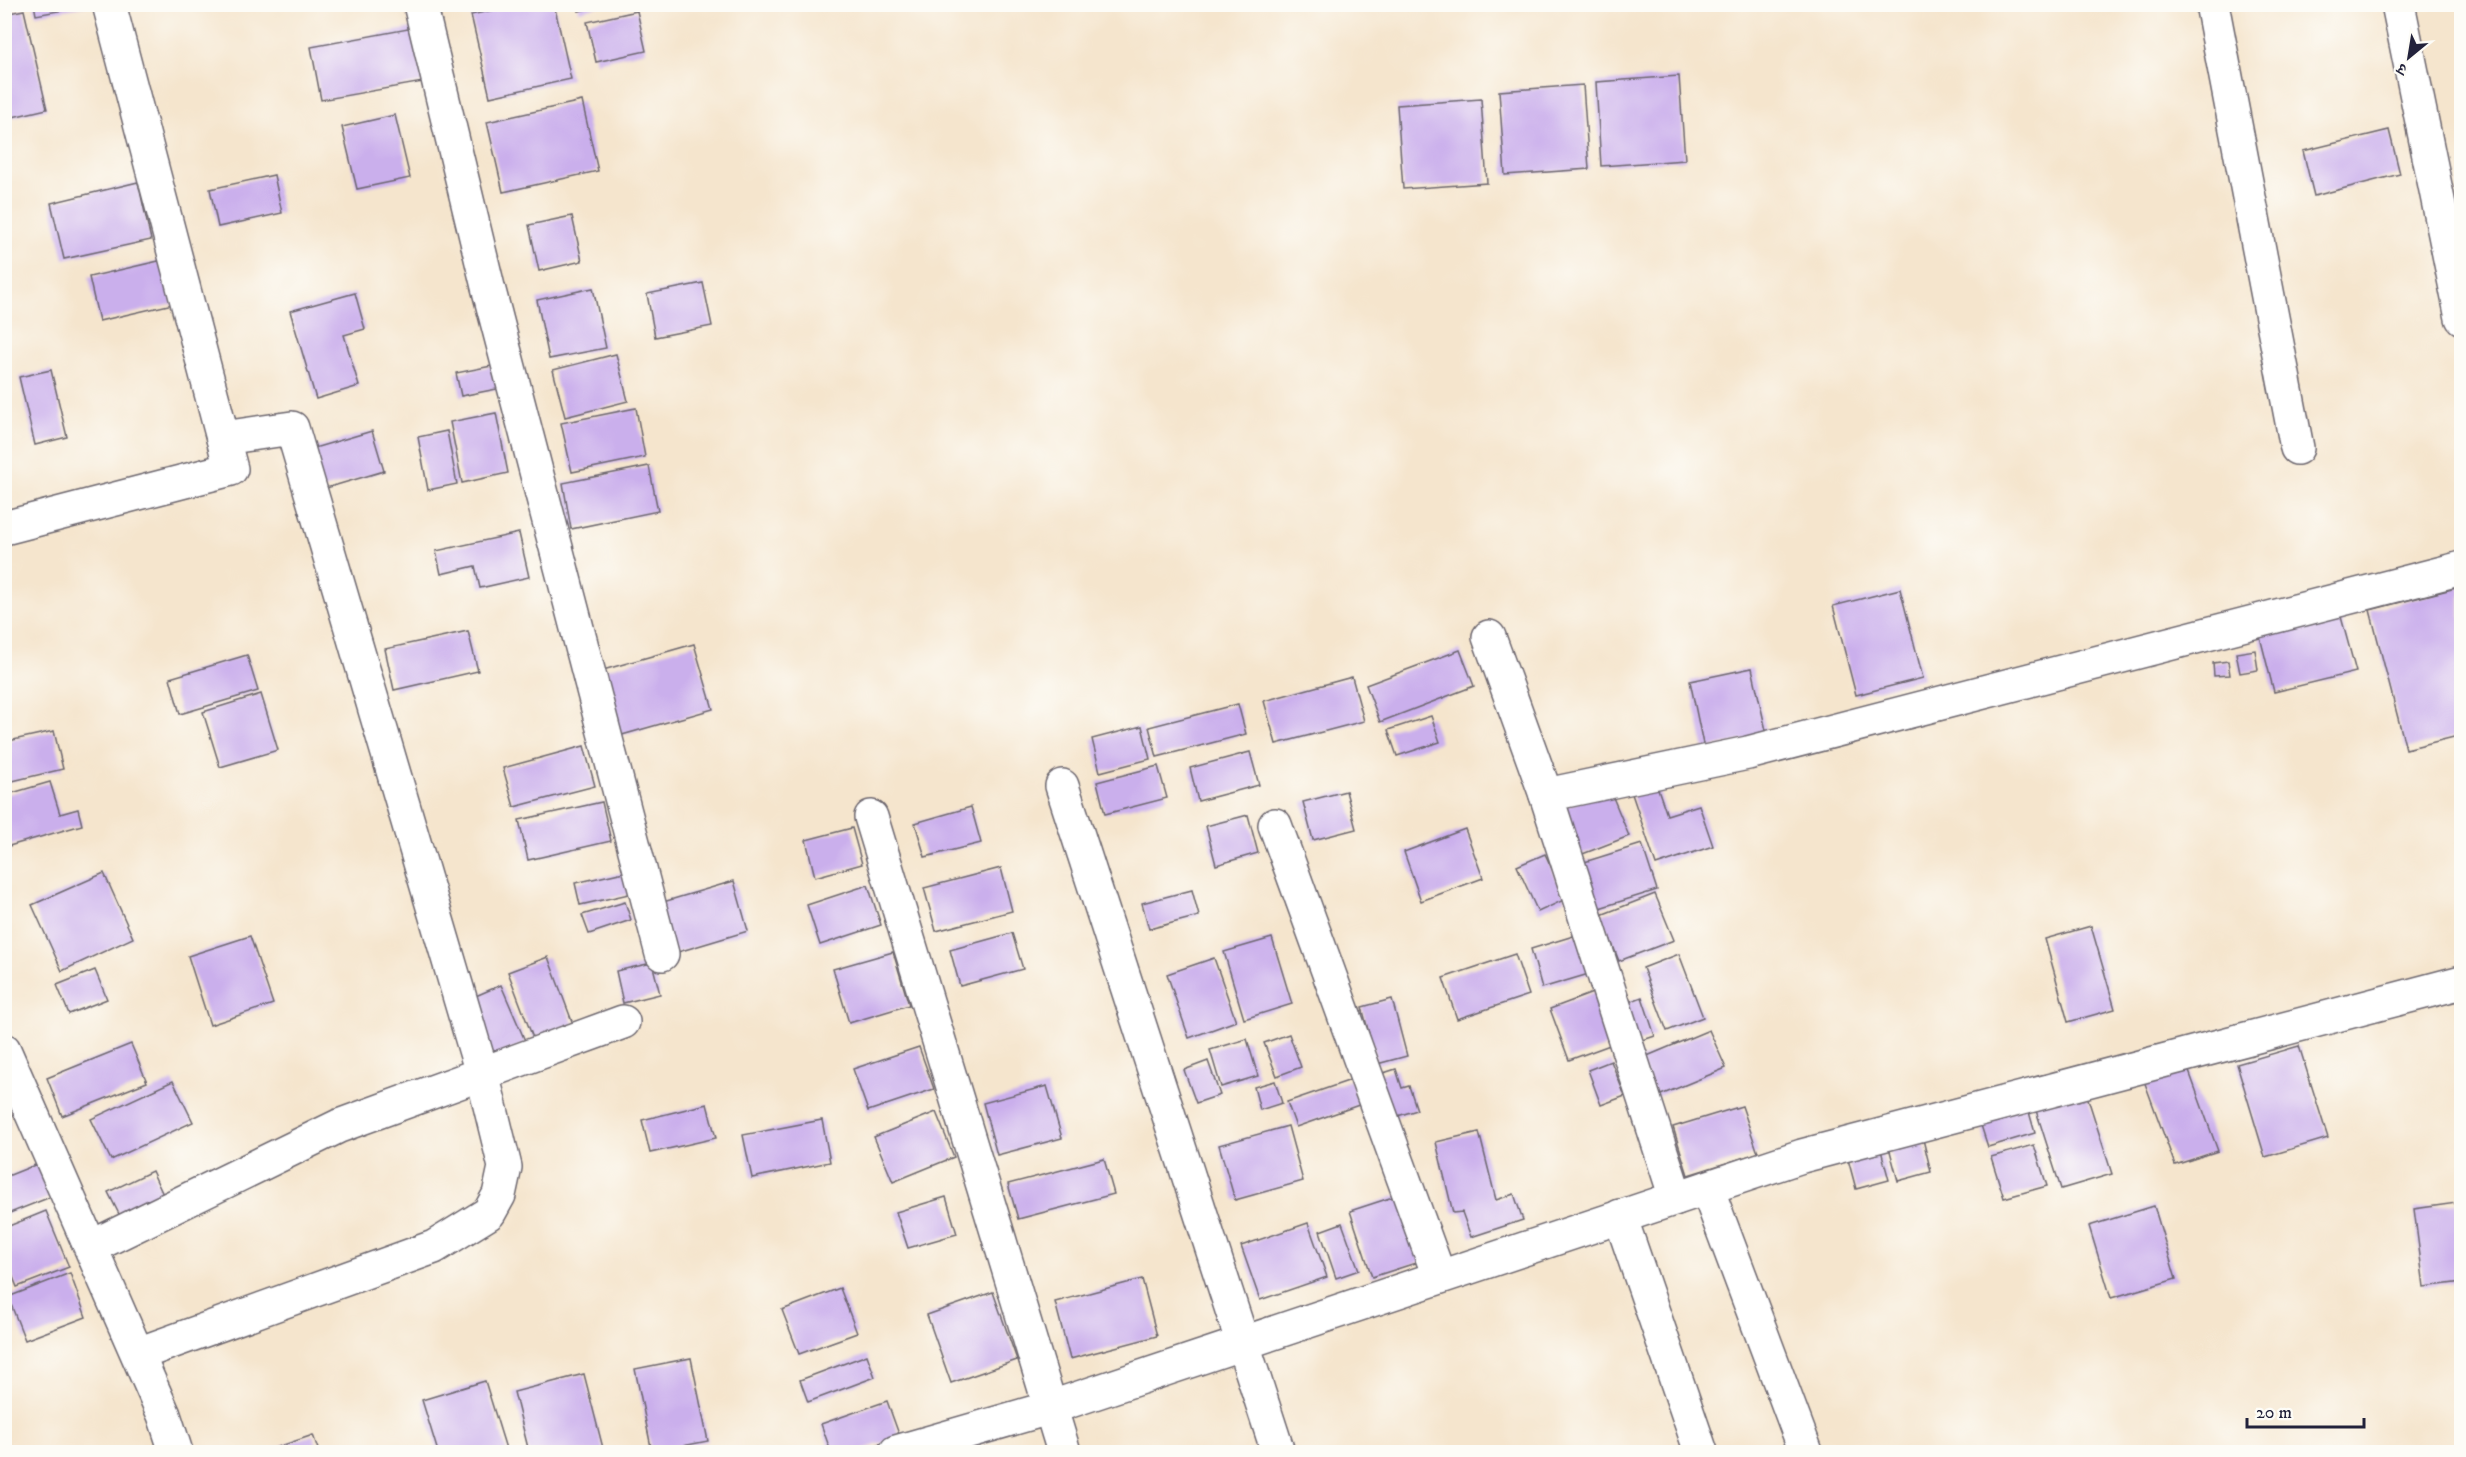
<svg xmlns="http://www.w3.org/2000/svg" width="2466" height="1457" font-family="'IM FELL DW Pica','Noto Serif Devanagari',serif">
  <rect width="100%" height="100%" fill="#fdfcf7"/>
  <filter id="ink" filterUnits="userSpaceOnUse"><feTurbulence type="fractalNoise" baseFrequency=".0167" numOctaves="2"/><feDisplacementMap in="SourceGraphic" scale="12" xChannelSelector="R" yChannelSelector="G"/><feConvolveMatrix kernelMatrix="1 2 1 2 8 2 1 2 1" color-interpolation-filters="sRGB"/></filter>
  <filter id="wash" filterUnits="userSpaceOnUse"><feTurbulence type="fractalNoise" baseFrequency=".008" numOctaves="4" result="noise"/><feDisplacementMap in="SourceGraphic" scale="24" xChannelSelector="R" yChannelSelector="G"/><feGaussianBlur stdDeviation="1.35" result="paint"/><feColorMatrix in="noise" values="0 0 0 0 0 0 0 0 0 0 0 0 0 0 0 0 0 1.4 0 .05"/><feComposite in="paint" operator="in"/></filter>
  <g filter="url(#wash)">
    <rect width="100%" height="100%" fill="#f5e5cd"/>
    <g id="blocks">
      <!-- building -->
      <g fill="#caafec">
        <path d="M 34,4 L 86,4 L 86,6 L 36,15 Z"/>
        <path d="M 520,4 L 554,4 L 571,79 L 490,97 L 471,15 Z"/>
        <path d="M 578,4 L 603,4 L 603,5 L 579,11 Z"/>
        <path d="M 24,10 L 47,109 L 4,119 L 4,14 Z"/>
        <path d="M 637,11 L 646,51 L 596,62 L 587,22 Z"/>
        <path d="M 413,28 L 423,82 L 321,100 L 311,47 Z"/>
        <path d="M 1679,76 L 1685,160 L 1601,166 L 1596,82 Z"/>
        <path d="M 1583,85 L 1589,169 L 1505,175 L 1499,91 Z"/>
        <path d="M 1481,99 L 1487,183 L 1403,189 L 1397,105 Z"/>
        <path d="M 582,101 L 598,171 L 503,192 L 487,122 Z"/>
        <path d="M 395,115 L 410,178 L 357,189 L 342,127 Z"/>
        <path d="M 2389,130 L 2400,174 L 2314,196 L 2303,151 Z"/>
        <path d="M 274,175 L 282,213 L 218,227 L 210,189 Z"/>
        <path d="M 138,182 L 151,240 L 64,259 L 51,203 Z"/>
        <path d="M 572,216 L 582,261 L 539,271 L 529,225 Z"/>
        <path d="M 163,260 L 173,304 L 99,321 L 89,277 Z"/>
        <path d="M 703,283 L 712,326 L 655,337 L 647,294 Z"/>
        <path d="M 593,288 L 606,348 L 549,359 L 537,300 Z"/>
        <path d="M 355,293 L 365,329 L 344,335 L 359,386 L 316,399 L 290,311 Z"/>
        <path d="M 616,354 L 628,401 L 565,417 L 553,370 Z"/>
        <path d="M 507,363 L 512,386 L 461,396 L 456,373 Z"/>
        <path d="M 51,370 L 67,437 L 35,445 L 19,377 Z"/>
        <path d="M 636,408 L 645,457 L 572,472 L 561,423 Z"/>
        <path d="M 496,413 L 508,473 L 462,483 L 450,422 Z"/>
        <path d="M 372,431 L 384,471 L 316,491 L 304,451 Z"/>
        <path d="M 447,431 L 457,484 L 428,490 L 418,437 Z"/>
        <path d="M 649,466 L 658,511 L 571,529 L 563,483 Z"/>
        <path d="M 519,533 L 529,577 L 480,588 L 475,566 L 441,574 L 436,551 Z"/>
        <path d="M 2460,587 L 2462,735 L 2406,749 L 2370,610 Z"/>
        <path d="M 1900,589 L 1923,678 L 1856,695 L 1833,606 Z"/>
        <path d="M 2340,613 L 2356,672 L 2274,692 L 2259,633 Z"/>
        <path d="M 468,631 L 478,671 L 394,690 L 385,649 Z"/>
        <path d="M 694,644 L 713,709 L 615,737 L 596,672 Z"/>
        <path d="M 1460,650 L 1474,686 L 1380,722 L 1366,685 Z"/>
        <path d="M 2255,650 L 2258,670 L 2240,673 L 2236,653 Z"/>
        <path d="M 247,655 L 258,691 L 180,714 L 170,678 Z"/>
        <path d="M 2228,661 L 2230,675 L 2214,676 L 2213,663 Z"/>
        <path d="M 1752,668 L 1767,735 L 1704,749 L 1690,681 Z"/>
        <path d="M 1352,677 L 1364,721 L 1276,744 L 1264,701 Z"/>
        <path d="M 261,694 L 278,750 L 220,767 L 203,712 Z"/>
        <path d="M 1238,704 L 1246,734 L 1157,757 L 1149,727 Z"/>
        <path d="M 1431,716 L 1440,742 L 1397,756 L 1388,730 Z"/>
        <path d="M 1142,726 L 1150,759 L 1100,772 L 1092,739 Z"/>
        <path d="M 54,731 L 63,769 L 4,783 L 4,742 Z"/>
        <path d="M 584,746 L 595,786 L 514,807 L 503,768 Z"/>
        <path d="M 1250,752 L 1259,785 L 1198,801 L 1190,768 Z"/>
        <path d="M 1158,766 L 1167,798 L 1105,814 L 1097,782 Z"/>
        <path d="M 1655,780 L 1667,815 L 1699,805 L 1713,846 L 1656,865 L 1630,788 Z"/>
        <path d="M 50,782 L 60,814 L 78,809 L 82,825 L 9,846 L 5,833 L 5,795 Z"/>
        <path d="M 1610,790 L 1629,836 L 1580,855 L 1562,808 Z"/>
        <path d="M 1346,791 L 1356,829 L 1313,840 L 1303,802 Z"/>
        <path d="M 602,802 L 611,841 L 528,860 L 519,820 Z"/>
        <path d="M 971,807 L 981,843 L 925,857 L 915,823 Z"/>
        <path d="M 1248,815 L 1258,853 L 1216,865 L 1206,826 Z"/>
        <path d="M 852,828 L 862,864 L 815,877 L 806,840 Z"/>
        <path d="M 1465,829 L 1483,878 L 1421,901 L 1404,852 Z"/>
        <path d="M 1642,844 L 1657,890 L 1593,910 L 1578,864 Z"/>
        <path d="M 1545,854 L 1566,899 L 1538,912 L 1517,866 Z"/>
        <path d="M 1001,868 L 1012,911 L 936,931 L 924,888 Z"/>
        <path d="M 624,872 L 629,894 L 580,905 L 575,883 Z"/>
        <path d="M 104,873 L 133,938 L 62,971 L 32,905 Z"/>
        <path d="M 734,881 L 748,931 L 668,955 L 653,905 Z"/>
        <path d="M 868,885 L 881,925 L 820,945 L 807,905 Z"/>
        <path d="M 1192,890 L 1199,916 L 1149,929 L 1142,903 Z"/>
        <path d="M 1655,894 L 1674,940 L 1619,961 L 1601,915 Z"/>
        <path d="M 625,902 L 631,920 L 589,934 L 582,915 Z"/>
        <path d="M 2091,926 L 2115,1009 L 2068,1022 L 2045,939 Z"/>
        <path d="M 1012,933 L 1023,969 L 960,986 L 950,950 Z"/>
        <path d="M 1580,934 L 1592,973 L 1542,988 L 1531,949 Z"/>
        <path d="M 250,936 L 273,1004 L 210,1025 L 188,956 Z"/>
        <path d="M 1272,938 L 1292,1004 L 1244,1019 L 1224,952 Z"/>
        <path d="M 893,952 L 909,1005 L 849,1023 L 833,969 Z"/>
        <path d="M 1515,954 L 1529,995 L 1457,1019 L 1443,978 Z"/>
        <path d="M 1679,954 L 1703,1017 L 1667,1031 L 1643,968 Z"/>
        <path d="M 548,957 L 573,1024 L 533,1038 L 508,972 Z"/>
        <path d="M 1214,958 L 1236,1021 L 1189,1038 L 1167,974 Z"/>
        <path d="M 652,963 L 660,994 L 623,1003 L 616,971 Z"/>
        <path d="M 95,970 L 107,999 L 69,1014 L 57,985 Z"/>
        <path d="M 501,985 L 526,1043 L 488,1060 L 462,1002 Z"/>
        <path d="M 1598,991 L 1618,1042 L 1569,1060 L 1550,1009 Z"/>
        <path d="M 1642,997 L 1655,1036 L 1631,1044 L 1618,1006 Z"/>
        <path d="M 1392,999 L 1407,1056 L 1377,1064 L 1362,1007 Z"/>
        <path d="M 1709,1030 L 1726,1068 L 1656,1097 L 1640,1059 Z"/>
        <path d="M 1289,1034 L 1301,1067 L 1277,1076 L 1264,1043 Z"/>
        <path d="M 1247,1039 L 1258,1076 L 1221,1087 L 1210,1050 Z"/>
        <path d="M 131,1044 L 147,1082 L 62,1116 L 47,1078 Z"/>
        <path d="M 2299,1046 L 2328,1138 L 2265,1157 L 2237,1064 Z"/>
        <path d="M 919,1047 L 934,1089 L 868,1111 L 853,1069 Z"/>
        <path d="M 1208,1061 L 1220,1095 L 1196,1103 L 1184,1070 Z"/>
        <path d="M 1611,1061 L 1625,1096 L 1601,1105 L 1588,1070 Z"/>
        <path d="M 2186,1063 L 2218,1151 L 2175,1165 L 2143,1078 Z"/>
        <path d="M 1396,1069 L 1402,1088 L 1409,1086 L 1417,1110 L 1388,1119 L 1374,1076 Z"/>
        <path d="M 1351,1080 L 1359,1105 L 1296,1127 L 1287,1102 Z"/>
        <path d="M 173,1081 L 193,1122 L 111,1160 L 91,1119 Z"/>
        <path d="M 1275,1081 L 1282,1103 L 1260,1110 L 1254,1087 Z"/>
        <path d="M 1047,1086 L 1062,1138 L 997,1155 L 983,1103 Z"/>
        <path d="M 2084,1086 L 2112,1174 L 2061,1189 L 2033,1101 Z"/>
        <path d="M 707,1104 L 716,1138 L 650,1153 L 642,1120 Z"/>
        <path d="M 2027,1105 L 2035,1133 L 1988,1147 L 1979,1119 Z"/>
        <path d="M 1742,1106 L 1758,1153 L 1688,1175 L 1673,1127 Z"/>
        <path d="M 4,1112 L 11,1124 L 4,1127 Z"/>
        <path d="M 936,1112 L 954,1157 L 893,1182 L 874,1137 Z"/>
        <path d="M 822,1120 L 830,1162 L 752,1178 L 743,1135 Z"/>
        <path d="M 1288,1126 L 1303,1181 L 1235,1200 L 1219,1145 Z"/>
        <path d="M 1920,1127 L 1931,1172 L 1898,1181 L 1886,1136 Z"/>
        <path d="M 1479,1132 L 1496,1200 L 1514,1194 L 1523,1220 L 1471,1237 L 1462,1212 L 1453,1213 L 1436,1142 Z"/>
        <path d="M 1878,1139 L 1889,1180 L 1856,1189 L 1845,1148 Z"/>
        <path d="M 2034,1145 L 2047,1186 L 2004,1198 L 1991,1157 Z"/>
        <path d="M 1104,1159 L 1114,1194 L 1018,1219 L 1008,1184 Z"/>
        <path d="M 40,1163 L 53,1196 L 5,1215 L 5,1177 Z"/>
        <path d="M 152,1171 L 165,1199 L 122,1220 L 108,1192 Z"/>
        <path d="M 1402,1194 L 1425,1260 L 1372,1277 L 1350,1211 Z"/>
        <path d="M 946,1197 L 957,1234 L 908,1248 L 896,1212 Z"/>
        <path d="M 2456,1203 L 2462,1241 L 2462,1282 L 2424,1287 L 2414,1209 Z"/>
        <path d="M 2154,1206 L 2176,1279 L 2111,1298 L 2089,1226 Z"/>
        <path d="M 46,1211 L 69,1267 L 17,1287 L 4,1255 L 4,1228 Z"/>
        <path d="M 1308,1223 L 1327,1277 L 1260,1300 L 1241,1246 Z"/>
        <path d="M 1342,1223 L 1359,1270 L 1336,1278 L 1320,1231 Z"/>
        <path d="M 70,1273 L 86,1317 L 25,1340 L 8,1297 Z"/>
        <path d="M 1142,1279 L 1157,1336 L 1070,1359 L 1055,1302 Z"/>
        <path d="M 840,1288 L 857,1333 L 799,1354 L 782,1310 Z"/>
        <path d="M 993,1292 L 1017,1360 L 951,1383 L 927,1315 Z"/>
        <path d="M 867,1355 L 875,1377 L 808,1402 L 800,1380 Z"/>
        <path d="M 691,1358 L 708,1441 L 652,1452 L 635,1369 Z"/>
        <path d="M 584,1374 L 604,1452 L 529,1452 L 514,1392 Z"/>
        <path d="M 485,1381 L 507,1452 L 438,1452 L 422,1400 Z"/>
        <path d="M 887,1401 L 900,1437 L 855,1452 L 831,1452 L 821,1424 Z"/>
        <path d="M 313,1435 L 319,1452 L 263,1452 Z"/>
        <path d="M 2081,1447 L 2083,1452 L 2062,1452 Z"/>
      </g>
    </g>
  </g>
  <g filter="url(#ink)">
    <use href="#blocks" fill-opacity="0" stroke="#6c666e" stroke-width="1.5"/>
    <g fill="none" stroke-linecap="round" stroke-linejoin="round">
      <defs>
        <g id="minor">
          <path d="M 420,4 L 488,287 L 662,954"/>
          <path d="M 2212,4 L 2297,448"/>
          <path d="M 2398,4 L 2462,318"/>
          <path d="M 4,528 L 231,469 L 109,4"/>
          <path d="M 1489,637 L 1546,795"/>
          <path d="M 1062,786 L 1278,1452"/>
          <path d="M 871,817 L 1064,1452"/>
          <path d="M 1275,825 L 1439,1276"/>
          <path d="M 4,1050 L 164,1415 L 176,1452"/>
          <path d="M 1707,1188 L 1806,1452"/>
          <path d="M 1676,1198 L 1546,795 L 1748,753 L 2462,568"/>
          <path d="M 1620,1216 L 1701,1452"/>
          <path d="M 91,1247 L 339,1126 L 623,1022"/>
          <path d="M 138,1354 L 434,1247 L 489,1213 L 499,1195 L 505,1167 L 482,1073 L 292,428 L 223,438"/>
          <path d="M 896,1452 L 1049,1408 L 1802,1156 L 2462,982"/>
        </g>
      </defs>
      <!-- minor casing -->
      <use href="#minor" stroke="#6c666e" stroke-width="36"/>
      <!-- minor -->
      <use href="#minor" stroke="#fff" stroke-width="33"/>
    </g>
  </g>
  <!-- margin -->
  <rect width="2466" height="1457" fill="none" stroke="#fdfcf7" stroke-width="24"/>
  <!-- north arrow -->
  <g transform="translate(2409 57) rotate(210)" stroke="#fdfcf7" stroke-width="4.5" paint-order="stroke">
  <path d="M0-4.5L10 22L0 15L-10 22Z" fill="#22223b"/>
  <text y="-9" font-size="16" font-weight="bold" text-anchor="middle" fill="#22223b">उ</text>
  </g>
  <!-- scale -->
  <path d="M2247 1418v9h117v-9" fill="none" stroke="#22223b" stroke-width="3"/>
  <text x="2256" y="1418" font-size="18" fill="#22223b" stroke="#fdfcf7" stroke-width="4.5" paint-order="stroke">20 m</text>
</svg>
